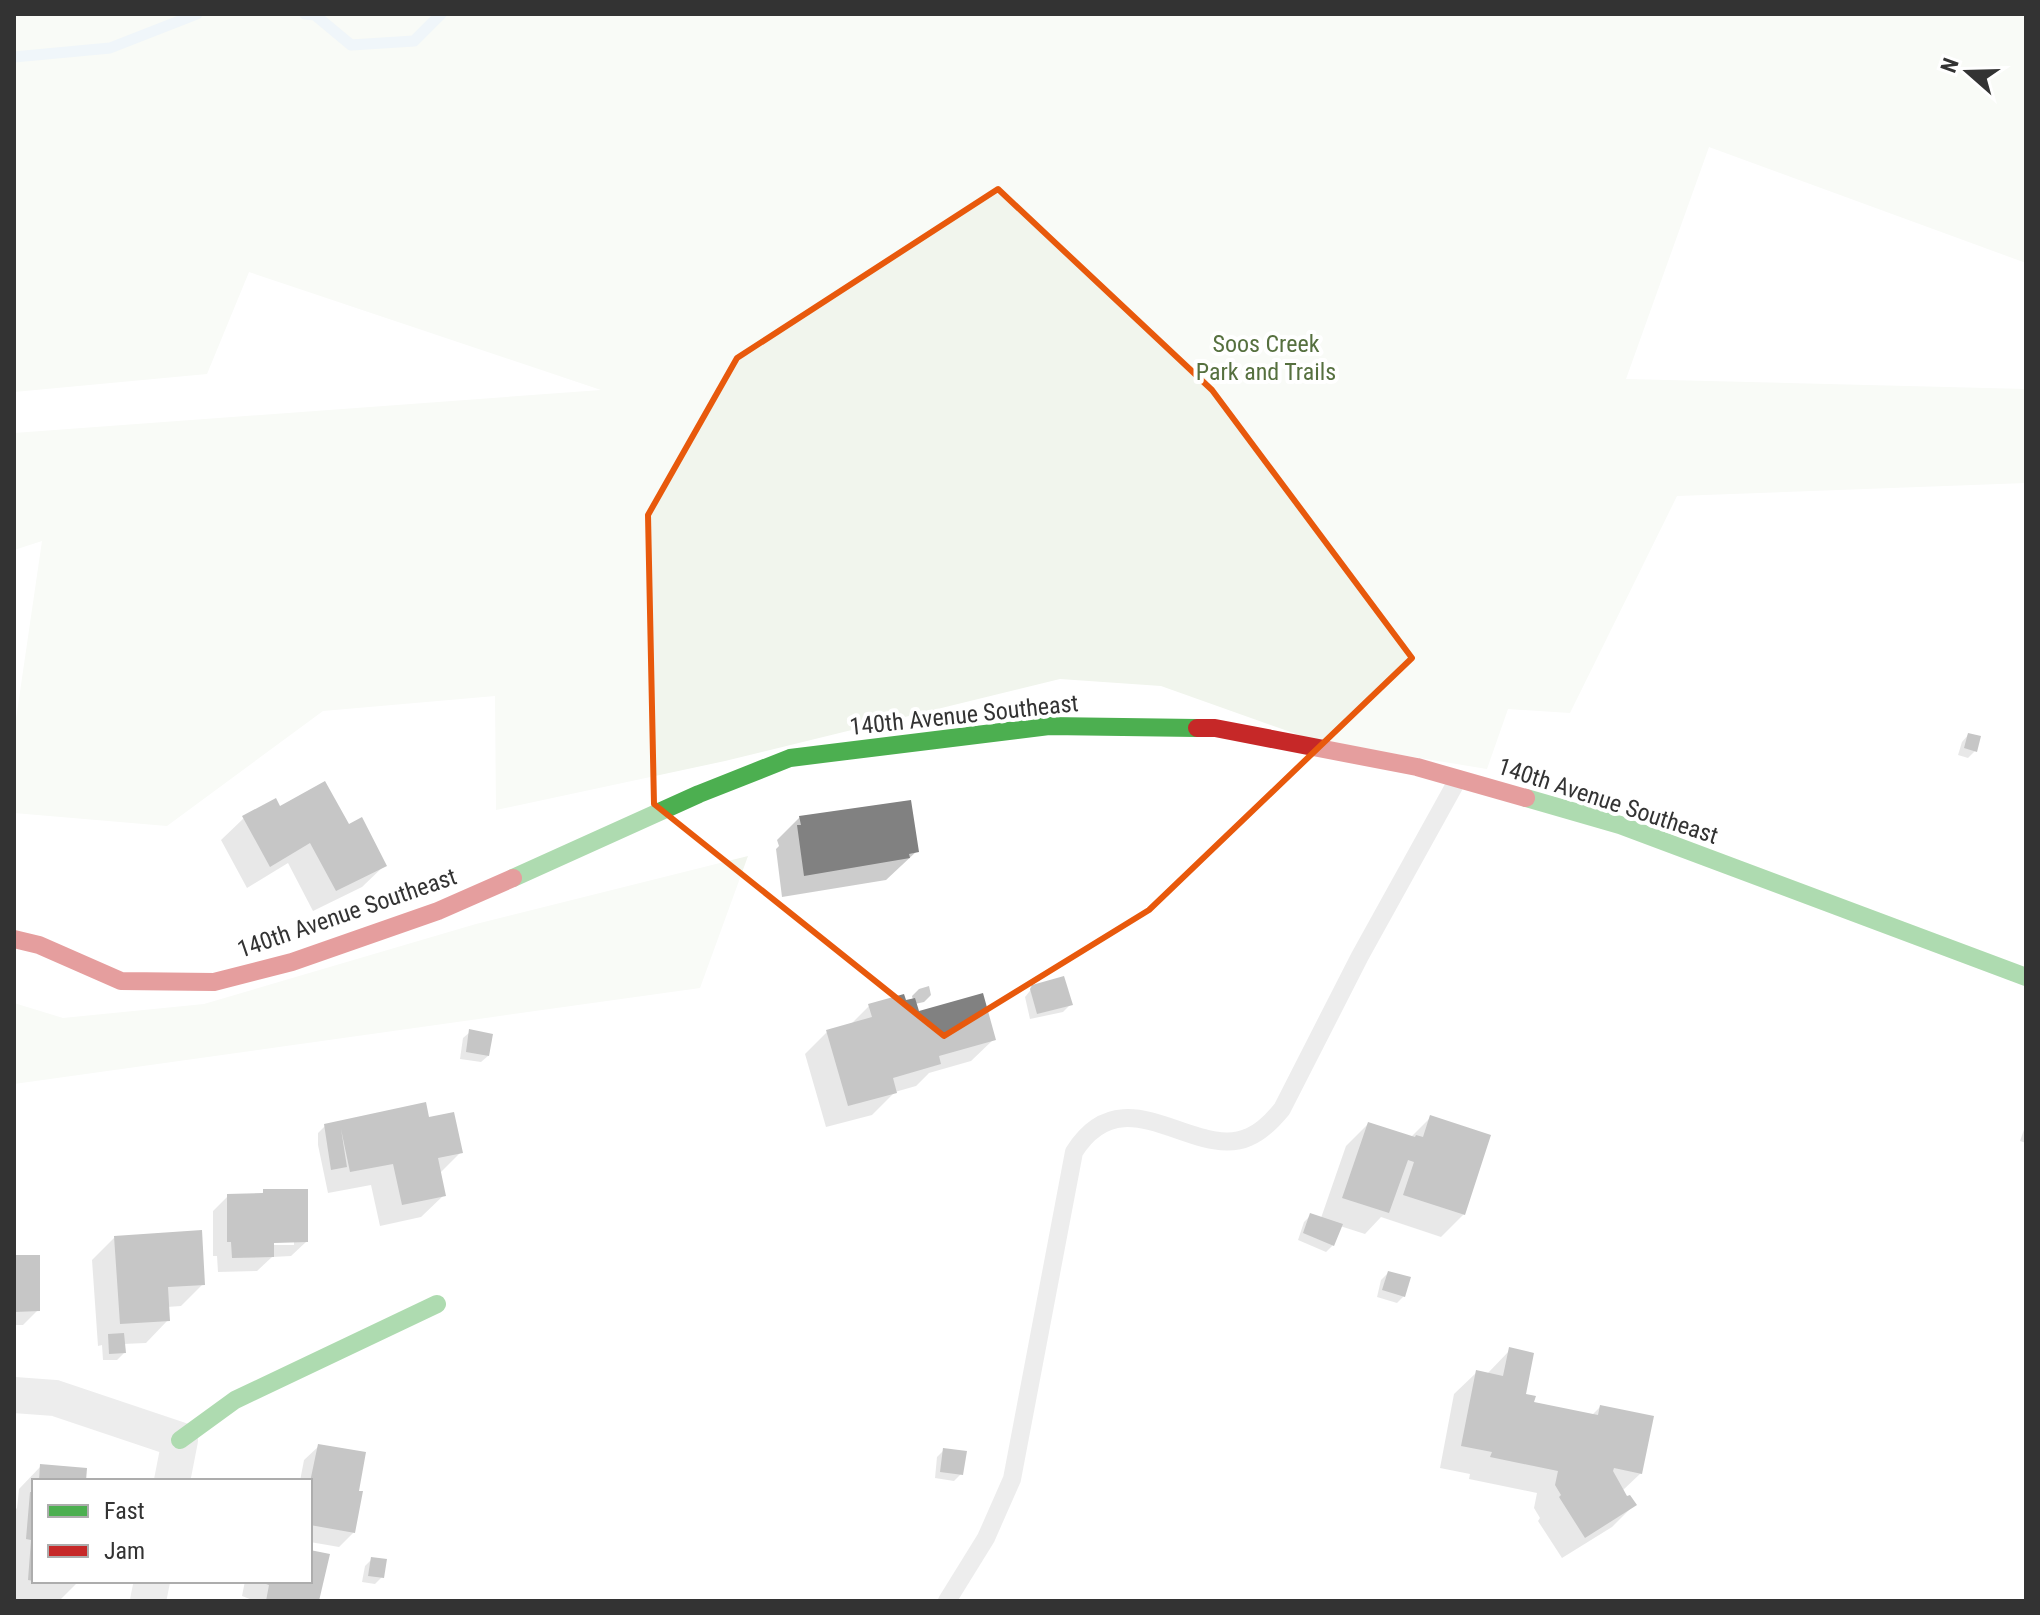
<svg xmlns="http://www.w3.org/2000/svg" width="2040" height="1615" font-family="'Roboto Condensed',sans-serif">
  <rect width="100%" height="100%" fill="#fff"/>
  <!-- green -->
  <g fill="#f1f5ed">
    <path d="M 14,14 L 2026,14 L 2026,263 L 1709,147 L 1626,379 L 2026,389 L 2026,483 L 1677,496 L 1570,713 L 1508,709 L 1487,769 L 1316,741 L 1161,686 L 1060,679 L 725,761 L 496,810 L 495,696 L 323,711 L 167,826 L 14,813 L 14,733 L 42,541 L 14,550 L 14,433 L 601,390 L 249,272 L 207,374 L 14,392 Z"/>
    <path d="M 748,856 L 700,988 L 14,1084 L 14,1003 L 63,1018 L 204,1004 L 476,924 Z"/>
  </g>
  <!-- shadow -->
  <g fill="#0003" fill-rule="evenodd">
    <path d="M 1968,735 L 1975,751 L 1968,758 L 1958,755 L 1962,742 Z"/>
    <path d="M 279,809 L 348,827 L 385,865 L 362,887 L 313,911 L 288,863 L 247,888 L 221,840 L 244,818 Z"/>
    <path d="M 800,817 L 917,851 L 886,880 L 782,897 L 776,849 L 779,846 L 777,840 Z"/>
    <path d="M 929,986 L 931,995 L 924,1002 L 915,1004 L 918,1013 L 994,1039 L 971,1061 L 929,1073 L 916,1086 L 895,1092 L 872,1115 L 826,1127 L 805,1054 L 827,1032 L 850,1025 L 869,1006 L 913,1000 L 912,996 L 919,989 Z"/>
    <path d="M 1033,987 L 1070,1005 L 1063,1012 L 1030,1019 L 1025,997 Z"/>
    <path d="M 470,1032 L 488,1056 L 481,1062 L 460,1059 L 463,1038 Z"/>
    <path d="M 1431,1117 L 1464,1214 L 1441,1237 L 1381,1217 L 1365,1234 L 1340,1226 L 1333,1245 L 1326,1252 L 1298,1240 L 1304,1222 L 1311,1215 L 1321,1218 L 1346,1146 L 1368,1124 L 1410,1138 Z"/>
    <path d="M 428,1119 L 460,1153 L 439,1174 L 444,1195 L 421,1217 L 380,1226 L 371,1185 L 328,1193 L 318,1145 L 318,1133 L 325,1126 Z"/>
    <path d="M 2026,1124 L 2026,1143 L 2020,1141 Z"/>
    <path d="M 264,1191 L 306,1242 L 291,1256 L 272,1257 L 257,1271 L 218,1272 L 217,1256 L 213,1256 L 213,1211 L 228,1196 L 261,1195 ZM 264,1241 L 294,1241 L 294,1245 L 264,1245 Z"/>
    <path d="M 114,1238 L 203,1284 L 181,1306 L 167,1307 L 168,1320 L 146,1343 L 123,1344 L 124,1353 L 117,1360 L 103,1360 L 102,1345 L 98,1346 L 92,1260 Z"/>
    <path d="M 14,1257 L 38,1310 L 23,1325 L 14,1325 Z"/>
    <path d="M 1388,1273 L 1404,1296 L 1397,1303 L 1377,1297 L 1381,1280 Z"/>
    <path d="M 1510,1350 L 1523,1396 L 1532,1404 L 1591,1416 L 1600,1407 L 1641,1473 L 1622,1491 L 1634,1505 L 1612,1527 L 1562,1558 L 1538,1521 L 1540,1518 L 1534,1508 L 1537,1493 L 1469,1479 L 1470,1474 L 1440,1468 L 1454,1394 L 1477,1372 L 1487,1374 Z"/>
    <path d="M 319,1446 L 354,1532 L 339,1547 L 310,1542 L 310,1481 L 300,1481 L 304,1460 Z"/>
    <path d="M 944,1450 L 961,1474 L 954,1481 L 935,1478 L 937,1457 Z"/>
    <path d="M 41,1466 L 84,1481 L 34,1481 L 34,1581 L 76,1581 L 76,1584 L 59,1601 L 14,1601 L 14,1511 L 17,1508 L 19,1489 Z"/>
    <path d="M 310,1552 L 317,1601 L 255,1601 L 242,1596 L 245,1581 L 310,1581 Z"/>
    <path d="M 372,1559 L 382,1577 L 375,1584 L 362,1582 L 365,1566 Z"/>
  </g>
  <g fill="none" stroke-linecap="round" stroke-linejoin="round">
    <!-- stream -->
    <g stroke="#ddebf3" stroke-width="11">
      <path d="M 305,14 L 315,15 L 351,45 L 414,41 L 441,14"/>
      <path d="M 14,57 L 110,48 L 197,14"/>
    </g>
  </g>
  <!-- building -->
  <g fill="#818181">
    <path d="M 1968,733 L 1981,736 L 1977,752 L 1964,748 Z"/>
    <path d="M 325,781 L 349,824 L 362,817 L 387,866 L 336,891 L 310,843 L 270,867 L 242,816 L 276,798 L 280,806 Z"/>
    <path d="M 911,800 L 919,852 L 909,854 L 910,858 L 804,876 L 797,825 L 801,825 L 799,816 Z"/>
    <path d="M 1064,976 L 1073,1005 L 1037,1014 L 1030,989 L 1032,985 Z"/>
    <path d="M 983,993 L 996,1040 L 939,1056 L 941,1064 L 893,1078 L 897,1093 L 848,1106 L 826,1030 L 872,1017 L 868,1004 L 904,994 L 906,1000 L 915,998 L 919,1011 Z"/>
    <path d="M 469,1029 L 493,1034 L 489,1056 L 466,1052 Z"/>
    <path d="M 426,1102 L 429,1117 L 454,1112 L 463,1153 L 438,1158 L 446,1196 L 402,1205 L 393,1164 L 350,1172 L 341,1129 L 347,1167 L 331,1170 L 324,1124 Z"/>
    <path d="M 1430,1115 L 1491,1135 L 1465,1215 L 1403,1195 L 1414,1162 L 1408,1160 L 1389,1213 L 1342,1198 L 1368,1122 L 1415,1137 L 1416,1135 L 1423,1137 Z"/>
    <path d="M 263,1189 L 308,1189 L 308,1242 L 274,1243 L 274,1257 L 232,1258 L 231,1242 L 227,1242 L 227,1194 L 263,1193 Z"/>
    <path d="M 1310,1213 L 1343,1224 L 1334,1246 L 1303,1233 Z"/>
    <path d="M 202,1230 L 205,1285 L 168,1287 L 170,1321 L 120,1324 L 114,1236 Z"/>
    <path d="M 14,1255 L 40,1255 L 40,1311 L 14,1312 Z"/>
    <path d="M 1388,1271 L 1411,1277 L 1405,1297 L 1382,1290 Z"/>
    <path d="M 124,1333 L 126,1353 L 109,1354 L 108,1334 Z"/>
    <path d="M 1509,1347 L 1534,1353 L 1526,1394 L 1536,1396 L 1534,1402 L 1598,1415 L 1600,1405 L 1654,1416 L 1642,1474 L 1614,1468 L 1613,1471 L 1627,1496 L 1630,1495 L 1637,1505 L 1585,1538 L 1559,1497 L 1561,1495 L 1555,1485 L 1558,1471 L 1490,1457 L 1492,1452 L 1461,1446 L 1476,1370 L 1503,1376 Z"/>
    <path d="M 318,1444 L 366,1452 L 359,1491 L 363,1491 L 355,1533 L 310,1525 L 310,1482 Z"/>
    <path d="M 943,1448 L 967,1451 L 963,1475 L 940,1472 Z"/>
    <path d="M 40,1464 L 87,1468 L 86,1481 L 39,1481 Z"/>
    <path d="M 30,1492 L 34,1492 L 34,1581 L 28,1580 L 31,1540 L 26,1539 Z"/>
    <path d="M 310,1550 L 330,1554 L 319,1601 L 266,1601 L 269,1585 L 257,1581 L 310,1581 Z"/>
    <path d="M 371,1557 L 387,1559 L 384,1578 L 368,1576 Z"/>
  </g>
  <g fill="none" stroke-linecap="round" stroke-linejoin="round">
    <!-- lane -->
    <path stroke="#d7d7d7" stroke-width="18" d="M 947,1601 L 986,1538 L 1012,1479 L 1074,1152 C 1124,1072 1195,1162 1249,1137 C 1263,1131 1273,1120 1282,1109 L 1360,956 L 1458,779"/>
    <!-- street -->
    <g stroke="#d7d7d7" stroke-width="36">
      <path d="M 14,1395 L 55,1398 L 180,1440 L 172,1481"/>
      <path d="M 148,1601 L 152,1581"/>
    </g>
    <!-- fast -->
    <g stroke="#4caf50" stroke-width="18">
      <path d="M 1526,798 L 1620,825 L 2026,977"/>
      <path d="M 513,878 L 699,794 L 790,758 L 1049,726 L 1197,728"/>
      <path d="M 180,1440 L 235,1400 L 437,1304"/>
    </g>
    <!-- jam -->
    <g stroke="#c62828" stroke-width="18">
      <path d="M 1197,728 L 1215,728 L 1417,767 L 1526,798"/>
      <path d="M 14,939 L 39,945 L 121,981 L 214,982 L 292,962 L 438,911 L 513,878"/>
    </g>
  </g>
  <!-- marked area -->
  <path d="M0 0H2040V1615H0ZM 998,189 L 1212,390 L 1412,658 L 1149,910 L 944,1036 L 654,804 L 648,515 L 737,358 Z" fill="#fff" fill-opacity=".55" fill-rule="evenodd"/>
  <path fill="none" stroke="#e8590c" stroke-width="6" stroke-linejoin="round" d="M 998,189 L 1212,390 L 1412,658 L 1149,910 L 944,1036 L 654,804 L 648,515 L 737,358 Z"/>
  <g text-anchor="middle" dominant-baseline="central" stroke-width="8" stroke-linejoin="round" paint-order="stroke">
    <!-- park labels -->
    <g font-size="24" fill="#56703f" stroke="#fff">
      <text x="1266" y="344">Soos Creek<tspan x="1266" dy="28">Park and Trails</tspan></text>
    </g>
    <!-- street labels -->
    <g font-size="24" fill="#333" stroke="#fff">
      <text transform="translate(964 715) rotate(-6)">140th Avenue Southeast</text>
      <text transform="translate(1608 801) rotate(18)">140th Avenue Southeast</text>
      <text transform="translate(347 913) rotate(-19)">140th Avenue Southeast</text>
    </g>
  </g>
  <!-- border -->
  <rect width="2040" height="1615" fill="none" stroke="#333333" stroke-width="32"/>
  <!-- legend -->
  <rect x="32" y="1479" width="280" height="104" fill="#ffffff" stroke="#adadad" stroke-width="2"/>
  <rect x="48" y="1505" width="40" height="12" fill="#4caf50" stroke="#adadad" stroke-width="2"/>
  <text x="104" y="1519" font-size="24" fill="#333333">Fast</text>
  <rect x="48" y="1545" width="40" height="12" fill="#c62828" stroke="#adadad" stroke-width="2"/>
  <text x="104" y="1559" font-size="24" fill="#333333">Jam</text>
  <!-- north arrow -->
  <g transform="translate(1968 72) rotate(290)" stroke="#ffffff" stroke-width="6" paint-order="stroke">
  <path d="M0-6L14 30L0 20L-14 30Z" fill="#333333"/>
  <text y="-12" font-size="22" font-weight="bold" text-anchor="middle" fill="#333333">N</text>
  </g>
</svg>
